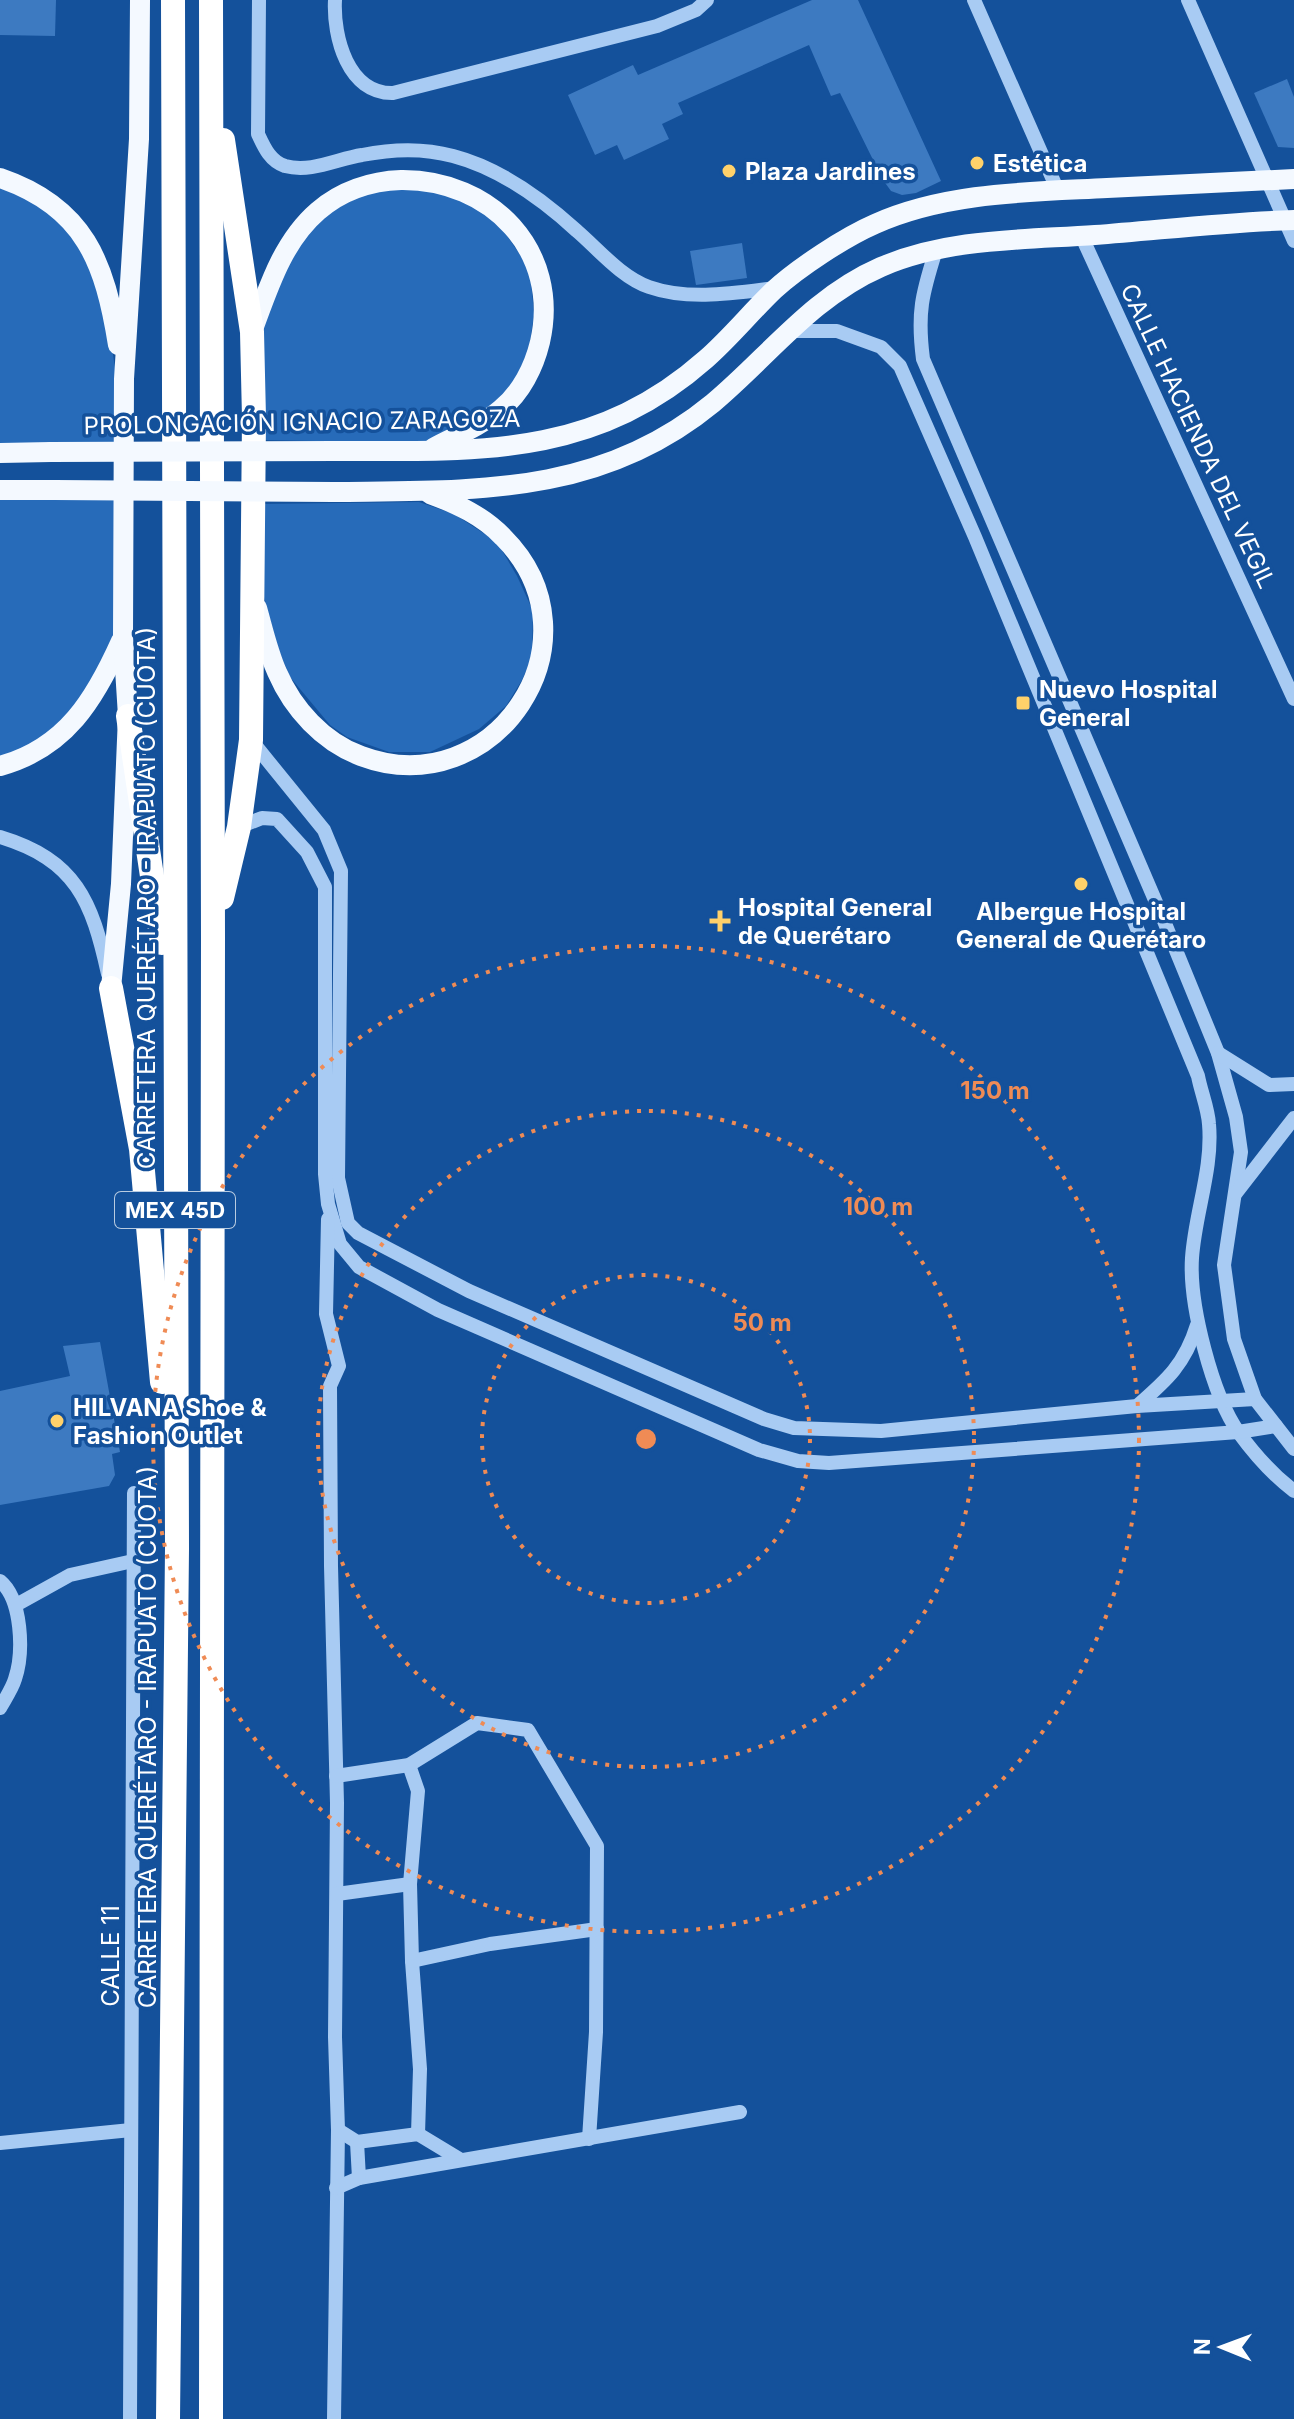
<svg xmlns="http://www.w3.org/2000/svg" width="1294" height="2419" font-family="Inter,sans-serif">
  <rect width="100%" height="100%" fill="#14519b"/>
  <!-- green -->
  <g fill="#276bb9">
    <path d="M 0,186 L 9,187 L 82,233 L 108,323 L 117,380 L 119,445 L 0,445 Z"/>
    <path d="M 400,187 L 441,191 L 494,217 L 530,269 L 534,315 L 529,349 L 518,374 L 504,397 L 469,430 L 422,443 L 262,440 L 261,330 L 295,247 L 323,216 L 370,191 Z"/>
    <path d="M 0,496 L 117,498 L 118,630 L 96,679 L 52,733 L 0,759 Z"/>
    <path d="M 419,502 L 454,514 L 497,542 L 517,576 L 533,611 L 532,657 L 522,680 L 506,706 L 479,729 L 430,752 L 389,752 L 347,737 L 330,725 L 290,677 L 279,651 L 262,590 L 261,504 Z"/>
  </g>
  <!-- building -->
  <g fill="#3d7ac1">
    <path d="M 0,0 L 56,0 L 55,36 L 0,35 Z"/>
    <path d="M 812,0 L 858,0 L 941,181 L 916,193 L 902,195 L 891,191 L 883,180 L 840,93 L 831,96 L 809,45 L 678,103 L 683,114 L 662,124 L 669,139 L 624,160 L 617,145 L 595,155 L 568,95 L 633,65 L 638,75 Z"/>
    <path d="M 1287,79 L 1294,97 L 1294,148 L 1278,147 L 1254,93 Z"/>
    <path d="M 742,243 L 747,278 L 696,285 L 690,251 Z"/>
    <path d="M 100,1342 L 120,1452 L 112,1454 L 115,1475 L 109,1486 L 0,1505 L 0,1391 L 70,1376 L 63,1346 Z"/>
  </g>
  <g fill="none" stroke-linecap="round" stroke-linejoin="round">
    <!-- minor -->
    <g stroke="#a8cbf3" stroke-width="14">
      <path d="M 259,0 L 258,134 C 264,147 270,161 285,166 C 311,173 337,159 362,155 C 392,149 424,148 453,156 C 499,168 542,199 577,231 C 599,250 621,277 649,287 C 689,301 735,293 776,288"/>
      <path d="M 335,0 C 333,37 348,94 393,93 L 657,26 L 696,10 L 707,0"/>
      <path d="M 974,0 L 1058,191"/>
      <path d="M 1188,0 L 1294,241"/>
      <path d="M 1081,235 L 1294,699"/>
      <path d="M 936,250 C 922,294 917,313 923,359 L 1164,921 L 1218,1053 L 1236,1117 L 1241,1152 L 1224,1265 L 1234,1339 L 1255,1399 L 1294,1449"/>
      <path d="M 788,331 L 837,331 L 881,347 L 900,366 L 975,537 L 1198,1076 C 1201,1092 1208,1108 1209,1124 C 1213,1169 1195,1213 1192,1258 C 1189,1304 1212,1395 1239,1433 C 1255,1455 1273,1475 1294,1491"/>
      <path d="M 251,740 L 324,830 L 341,871 L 338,1178 L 348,1223 L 358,1233 L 469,1291 L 764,1419 L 794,1428 L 881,1431 L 1137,1406 C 1167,1380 1185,1364 1197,1325"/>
      <path d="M 239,827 L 262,818 L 277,819 L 307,852 L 325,887 L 325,1174 L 328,1204 L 340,1244 L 359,1267 L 438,1310 L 759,1450 L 798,1461 L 829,1463 L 1238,1432 L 1276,1426"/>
      <path d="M 0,837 C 76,860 92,901 108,974"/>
      <path d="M 1218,1053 L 1269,1085 L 1294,1084"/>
      <path d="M 1236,1193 L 1294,1118"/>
      <path d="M 328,1219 L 326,1314 L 339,1366 L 330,1386 L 331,1566 L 337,1803 L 335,2037 L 338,2130 L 334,2419"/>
      <path d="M 1137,1406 L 1255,1399"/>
      <path d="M 0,1581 C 22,1599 24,1652 15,1679 C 12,1689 5,1699 0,1708"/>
      <path d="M 16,1605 L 70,1575 L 133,1561"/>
      <path d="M 409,1765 L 418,1791 L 410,1884 L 412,1961 L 420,2069 L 418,2134"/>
      <path d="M 336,1776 L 409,1765 L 477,1723 L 528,1730 L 597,1846 L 596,2032 L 589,2139"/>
      <path d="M 337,1894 L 410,1884"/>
      <path d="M 412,1961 L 490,1944 L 597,1929"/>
      <path d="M 338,2130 L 357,2142 L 418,2134 L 461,2160"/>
      <path d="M 0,2143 L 131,2130"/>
      <path d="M 359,2178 L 740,2112"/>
      <path d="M 336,2188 L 359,2178 L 357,2142"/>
      <path d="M 130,2419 L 134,1493"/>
    </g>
    <!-- major -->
    <g stroke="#f4f9ff" stroke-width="20">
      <path d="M 0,178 C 85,207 105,263 118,345"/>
      <path d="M 252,332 C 268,289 282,242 318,211 C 341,191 371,181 401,180 C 491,179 561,251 540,342 C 534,367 521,393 501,409 C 481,426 456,436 433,448"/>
      <path d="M 335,451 C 476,451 593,459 706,359 C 730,338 751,312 774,290 C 798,268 845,237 875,224 C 946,192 1031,192 1107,188 C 1169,185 1232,182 1294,179"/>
      <path d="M 0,453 L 51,452"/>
      <path d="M 0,490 L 55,490"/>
      <path d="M 334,492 C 473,490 599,497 713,403 C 769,356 812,297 881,267 C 948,238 1024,240 1095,235 C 1161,230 1228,222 1294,220"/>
      <path d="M 257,608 C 263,629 268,652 277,672 C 293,709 323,742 361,756 C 494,806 606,640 503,537 C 483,516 457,504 430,494"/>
      <path d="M 0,766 C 66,748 95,699 121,641"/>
      <path d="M 111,988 L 121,884 L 128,716 L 123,637 L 124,379 L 139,139 L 140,0"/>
    </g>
    <!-- highway -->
    <g stroke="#fff" stroke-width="24">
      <path d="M 211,0 L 213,938 L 211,2419"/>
      <path d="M 128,716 L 162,943"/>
      <path d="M 222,898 L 239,827 L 251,740 L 254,418 L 252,332 L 223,140"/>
      <path d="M 111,988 L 141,1149 L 162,1382"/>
      <path d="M 168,2419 L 177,1549 L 173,0"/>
    </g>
    <!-- major-bridge -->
    <g stroke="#f4f9ff" stroke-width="20">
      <path d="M 51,452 L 335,451"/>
      <path d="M 55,490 L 334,492"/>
    </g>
  </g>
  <!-- distance rings -->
  <g fill="none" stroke="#ef8b55" stroke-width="4" stroke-dasharray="4 8">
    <circle cx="646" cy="1439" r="164"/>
    <circle cx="646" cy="1439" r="328"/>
    <circle cx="646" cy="1439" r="493"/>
  </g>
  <!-- markers -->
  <g fill="#ffd16a" stroke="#14519b" stroke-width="3">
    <circle cx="977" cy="163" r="8"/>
    <circle cx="729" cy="171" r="8"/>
    <rect x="1015" y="695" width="16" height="16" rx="4"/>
    <circle cx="1081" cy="884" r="8"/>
    <path d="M716 909h8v8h8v8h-8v8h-8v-8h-8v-8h8z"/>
    <circle cx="57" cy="1421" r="8"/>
  </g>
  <g text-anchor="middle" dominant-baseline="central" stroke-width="7" stroke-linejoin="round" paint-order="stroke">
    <!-- shield labels -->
    <rect fill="#14519b" stroke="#b8cbe1" stroke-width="2" x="115" y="1192" width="120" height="36" rx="6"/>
    <g font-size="22" font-weight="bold" fill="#fff">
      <text x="175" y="1210">MEX 45D</text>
    </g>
    <!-- poi labels -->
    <g font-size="24" font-weight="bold" fill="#fff" stroke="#14519b" text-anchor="start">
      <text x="993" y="163">Estética</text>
      <text x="745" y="171">Plaza Jardines</text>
      <text x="1039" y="689">Nuevo Hospital<tspan x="1039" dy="28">General</tspan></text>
      <text x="738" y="907">Hospital General<tspan x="738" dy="28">de Querétaro</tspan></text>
      <text x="1081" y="911" text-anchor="middle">Albergue Hospital<tspan x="1081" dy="28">General de Querétaro</tspan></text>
      <text x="73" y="1407">HILVANA Shoe &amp;<tspan x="73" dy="28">Fashion Outlet</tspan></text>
    </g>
    <!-- street labels -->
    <g font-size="24" fill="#fff" stroke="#14519b">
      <text transform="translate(302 422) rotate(-1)">PROLONGACIÓN IGNACIO ZARAGOZA</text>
      <text transform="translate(1198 436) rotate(65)">CALLE HACIENDA DEL VEGIL</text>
      <text transform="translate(146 898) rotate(-90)">CARRETERA QUERÉTARO - IRAPUATO (CUOTA)</text>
      <text transform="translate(147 1737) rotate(-90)">CARRETERA QUERÉTARO - IRAPUATO (CUOTA)</text>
      <text transform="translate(110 1956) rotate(-90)">CALLE 11</text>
    </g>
  </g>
  <circle cx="646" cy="1439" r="12" fill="#ef8b55" stroke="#14519b" stroke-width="4"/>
  <g font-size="24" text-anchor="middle" font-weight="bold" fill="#ef8b55" stroke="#14519b" stroke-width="7" stroke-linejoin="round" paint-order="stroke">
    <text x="995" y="1099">150 m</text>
    <text x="878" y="1215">100 m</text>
    <text x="762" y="1331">50 m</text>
  </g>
  <!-- north arrow -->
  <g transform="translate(1222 2347) rotate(271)" stroke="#14519b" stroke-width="6" paint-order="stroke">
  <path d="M0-6L14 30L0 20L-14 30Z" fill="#ffffff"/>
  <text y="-12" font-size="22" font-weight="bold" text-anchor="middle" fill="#ffffff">N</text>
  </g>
</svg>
